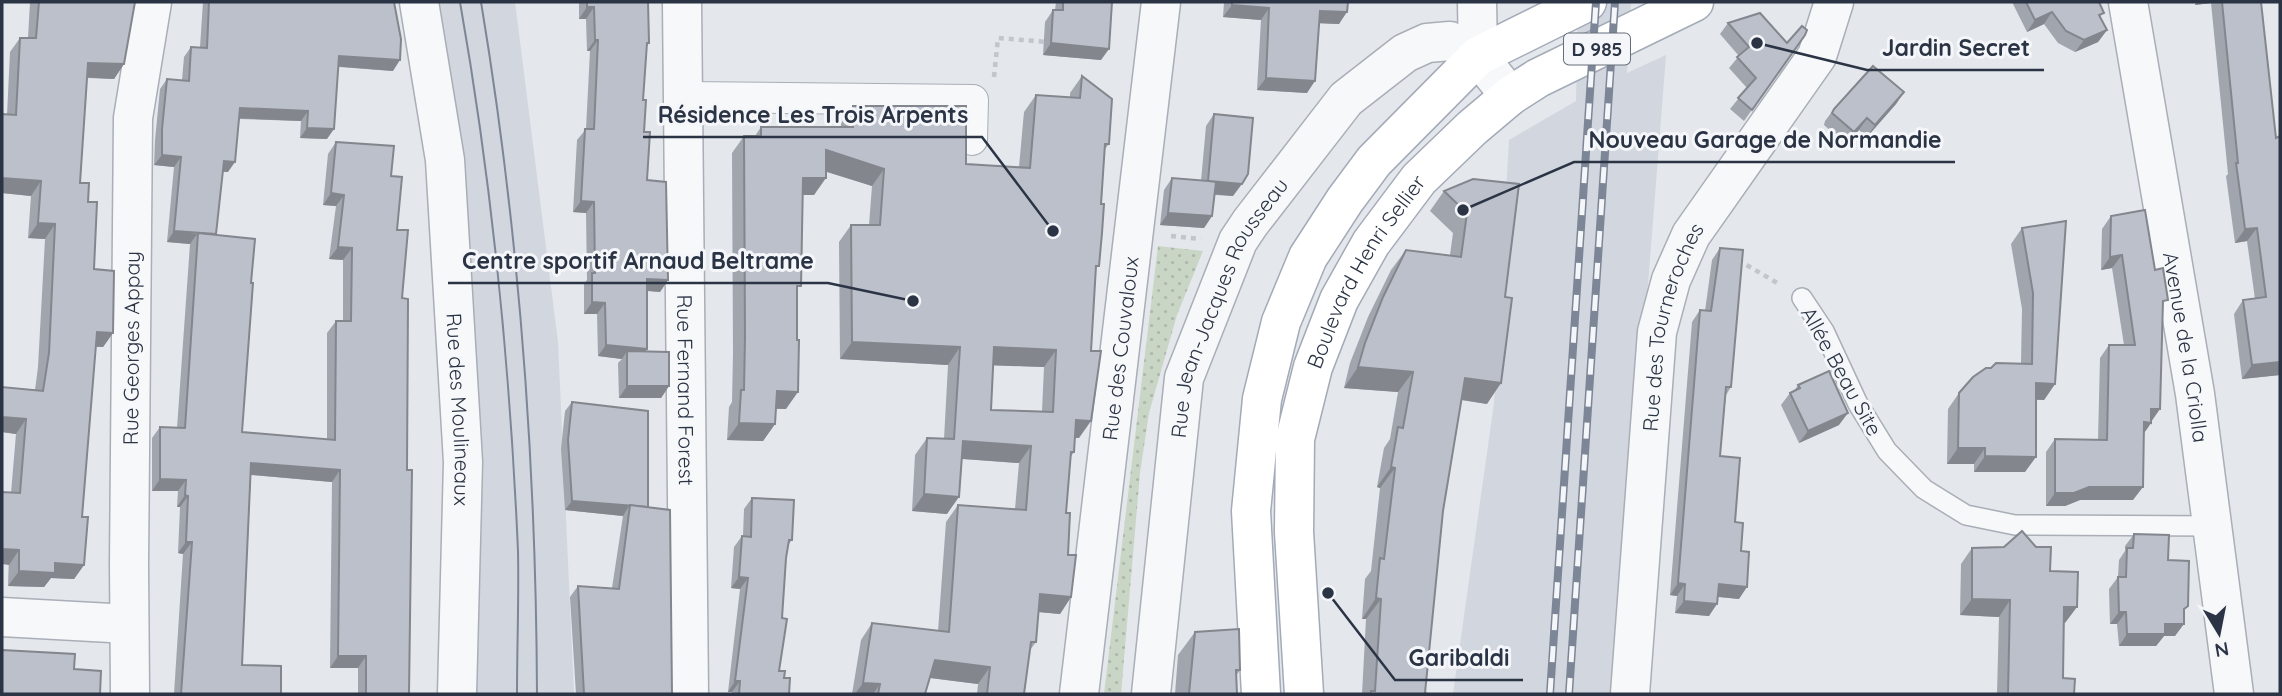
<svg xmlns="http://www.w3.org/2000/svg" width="2282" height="696" font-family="Quicksand,sans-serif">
  <defs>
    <pattern id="garden-dots" width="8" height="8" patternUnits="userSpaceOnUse" patternTransform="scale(1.75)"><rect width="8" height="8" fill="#c9d6c5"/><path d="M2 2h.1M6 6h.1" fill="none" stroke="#adb8ab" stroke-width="1.8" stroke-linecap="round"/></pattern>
  </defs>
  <rect width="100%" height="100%" fill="#e4e7ec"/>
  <!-- built -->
  <g fill="#d2d6de">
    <path d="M 428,2 L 515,2 L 558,342 L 574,694 L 474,694 L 479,639 L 477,427 Z"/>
    <path d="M 1578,2 L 1631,2 L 1627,73 L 1666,55 L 1616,694 L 1453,694 L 1494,403 L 1509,140 L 1576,101 Z"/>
  </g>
  <!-- garden -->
  <path fill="url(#garden-dots)" d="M 1158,246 L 1203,251 L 1177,315 L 1149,413 L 1140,473 L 1121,694 L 1104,694 Z"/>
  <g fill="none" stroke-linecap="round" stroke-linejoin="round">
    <defs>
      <path id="service" d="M 1802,298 L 1824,331 L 1858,404 L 1887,451 L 1924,489 L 1966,515 L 2015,525 L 2213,526"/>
      <path id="pedestrian" d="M 683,97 L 973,100 L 972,140"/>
      <g id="minor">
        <path id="s1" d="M 419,2 L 445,160 L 463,462 L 457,694"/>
        <path id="s2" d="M 682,2 L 689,694"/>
        <path d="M 1477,2 L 1478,56 L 1510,96"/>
        <path id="s3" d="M 2128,2 L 2195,394 L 2234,694"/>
        <path d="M 2,617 L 129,624"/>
        <path id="s4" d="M 130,694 L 129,564 L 133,118 L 152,2"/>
        <path id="s5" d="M 1079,694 L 1161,2"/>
        <path id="s6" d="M 1151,694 L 1184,378 L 1238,241 L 1250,223 L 1346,99 L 1405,53 L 1427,43 L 1450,41 L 1478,56"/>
        <path id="s7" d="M 1630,694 L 1657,332 L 1671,280 L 1691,235 L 1817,56 L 1834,2"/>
      </g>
      <g id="primary">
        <path d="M 1261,694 L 1251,511 L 1262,399 L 1281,322 L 1308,257 L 1345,200 L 1374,161 L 1478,56 L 1587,2"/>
        <path id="s8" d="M 1304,694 L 1294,532 L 1295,439 L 1313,367 L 1339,300 L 1371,243 L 1419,179 L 1472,128 L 1510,96 L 1538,78 L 1694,2"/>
      </g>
    </defs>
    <!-- service casing -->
    <use href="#service" stroke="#a9aeb7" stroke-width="22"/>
    <!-- pedestrian casing -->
    <use href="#pedestrian" stroke="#a9aeb7" stroke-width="32"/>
    <!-- minor casing -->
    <use href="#minor" stroke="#a9aeb7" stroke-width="41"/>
    <!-- primary casing -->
    <use href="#primary" stroke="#a3abb8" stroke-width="41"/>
    <!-- path -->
    <g stroke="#c2c5cb" stroke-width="4.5" stroke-dasharray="5 5" stroke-linecap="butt">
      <path d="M 994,77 L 998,38 L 1048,42"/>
      <path d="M 1171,236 L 1201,239"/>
      <path d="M 1738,260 L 1779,284"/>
    </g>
    <!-- service -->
    <use href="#service" stroke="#f7f8fa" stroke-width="19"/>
    <!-- pedestrian -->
    <use href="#pedestrian" stroke="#f7f8fa" stroke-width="30"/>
    <!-- minor -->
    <use href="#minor" stroke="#f7f8fa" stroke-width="38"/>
    <!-- primary -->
    <use href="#primary" stroke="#fff" stroke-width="38"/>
    <!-- tram -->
    <g stroke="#7d8696" stroke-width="2">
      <path d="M 460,2 C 492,183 510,367 518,551 C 519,598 517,647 517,694"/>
      <path d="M 481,2 C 519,230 536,462 537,694"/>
    </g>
    <defs>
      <g id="rail">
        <path d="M 1550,694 L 1596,2"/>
        <path d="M 1569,694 L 1615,2"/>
      </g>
    </defs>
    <!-- rail casing -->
    <use href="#rail" stroke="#7d8696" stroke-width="8"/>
    <!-- rail -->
    <use href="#rail" stroke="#f4f6f9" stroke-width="5" stroke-dasharray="16" stroke-linecap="butt"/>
  </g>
  <!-- wall -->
  <g fill="#a1a5ae" fill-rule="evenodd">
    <path d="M 30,2 L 135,2 L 124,64 L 114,79 L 87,78 L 80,183 L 88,202 L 94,269 L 113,333 L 103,347 L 96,347 L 82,517 L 84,565 L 74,579 L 51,578 L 44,587 L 8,586 L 11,493 L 16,434 L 2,432 L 2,387 L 35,390 L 38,367 L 45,239 L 28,238 L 31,196 L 2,193 L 2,114 L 7,115 L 10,52 L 20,38 L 28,38 Z"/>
    <path d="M 203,2 L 394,2 L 393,71 L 339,67 L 327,139 L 300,138 L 301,121 L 239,119 L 228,172 L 223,172 L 216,234 L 251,283 L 242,432 L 327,439 L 327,333 L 336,321 L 343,321 L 343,260 L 329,259 L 336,206 L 323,205 L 328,154 L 336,142 L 391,176 L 397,230 L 402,298 L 407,470 L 409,694 L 358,694 L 358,668 L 330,668 L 332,482 L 251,475 L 242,665 L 281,694 L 174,694 L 183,554 L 178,553 L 180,507 L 177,507 L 178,491 L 152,491 L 152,438 L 160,427 L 177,428 L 190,244 L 167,242 L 174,167 L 154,165 L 155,140 L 160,89 L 167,79 L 182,80 L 184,57 L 191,47 L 200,47 Z"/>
    <path d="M 579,2 L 648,2 L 649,43 L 647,46 L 643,100 L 647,180 L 668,280 L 660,292 L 647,291 L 647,349 L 646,352 L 669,386 L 661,398 L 619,398 L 618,363 L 622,359 L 598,356 L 597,314 L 584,314 L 584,284 L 587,280 L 586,213 L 573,212 L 577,140 L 586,129 L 590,51 L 587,51 L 586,19 L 579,19 Z"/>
    <path d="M 1056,2 L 1112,2 L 1101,60 L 1043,55 L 1045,22 L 1053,10 L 1055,10 Z"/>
    <path d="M 1224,2 L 1348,2 L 1339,24 L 1320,23 L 1307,93 L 1257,90 L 1261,20 L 1223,17 Z"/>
    <path d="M 2012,2 L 2099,2 L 2101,18 L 2107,30 L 2098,42 L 2075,52 L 2058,43 L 2044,24 L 2027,32 Z"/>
    <path d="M 2195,2 L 2261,2 L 2280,375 L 2242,379 L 2234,314 L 2243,300 L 2255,299 L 2247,241 L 2235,243 L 2226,176 L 2228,174 L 2211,3 L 2195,5 Z"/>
    <path d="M 1728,23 L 1797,46 L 1744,121 L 1730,109 L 1747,88 L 1729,68 L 1739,56 L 1720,34 Z"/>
    <path d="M 1082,76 L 1109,144 L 1104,150 L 1096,272 L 1079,438 L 1075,438 L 1074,452 L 1070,458 L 1066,513 L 1068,555 L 1071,597 L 1060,614 L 1038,612 L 1036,642 L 1030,650 L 1024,694 L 977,694 L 978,684 L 930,678 L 925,694 L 852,694 L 861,640 L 872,623 L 938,631 L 946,522 L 958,505 L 1015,509 L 1019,463 L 962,459 L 947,514 L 912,511 L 915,455 L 927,438 L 944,439 L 948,365 L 840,359 L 839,242 L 851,225 L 869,225 L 872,186 L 826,171 L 814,195 L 803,195 L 797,291 L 786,409 L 776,409 L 775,424 L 763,441 L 727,440 L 729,407 L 732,402 L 733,354 L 732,153 L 744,136 L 755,136 L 761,127 L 841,127 L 841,123 L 853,106 L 966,164 L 1019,167 L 1024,112 L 1036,95 L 1070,97 L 1070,93 ZM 993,365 L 1044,367 L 1042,411 L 991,410 Z"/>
    <path d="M 1904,92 L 1896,104 L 1867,137 L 1859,130 L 1846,144 L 1824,125 L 1825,121 L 1834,109 Z"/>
    <path d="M 1214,114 L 1233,196 L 1215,195 L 1212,216 L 1204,228 L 1160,225 L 1164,190 L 1172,178 L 1201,181 L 1206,126 Z"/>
    <path d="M 1473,179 L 1487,404 L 1461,400 L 1443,511 L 1425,693 L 1428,694 L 1362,694 L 1366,619 L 1362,619 L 1365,579 L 1371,571 L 1380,488 L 1377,487 L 1384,448 L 1390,439 L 1398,392 L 1344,388 L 1350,363 L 1368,317 L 1391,270 L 1406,250 L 1450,255 L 1453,233 L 1430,211 L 1444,191 Z"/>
    <path d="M 2111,216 L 2163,308 L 2151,423 L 2144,433 L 2133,500 L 2080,500 L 2065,506 L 2046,506 L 2046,452 L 2055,439 L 2098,440 L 2100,358 L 2109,345 L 2124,345 L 2112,268 L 2101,270 L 2102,229 Z"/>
    <path d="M 2022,228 L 2055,384 L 2044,400 L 2036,400 L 2025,472 L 1974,472 L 1974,464 L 1947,464 L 1948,409 L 1959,393 L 1991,368 L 2021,364 L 2022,309 L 2011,244 Z"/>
    <path d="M 1720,248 L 1731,387 L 1726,395 L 1720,456 L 1735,522 L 1741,551 L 1739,599 L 1718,597 L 1709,616 L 1675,613 L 1677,596 L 1670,595 L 1692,322 L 1700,310 L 1705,311 L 1712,260 Z"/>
    <path d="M 1798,385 L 1839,425 L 1799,443 L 1781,405 L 1790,393 L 1794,391 Z"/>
    <path d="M 572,402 L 648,507 L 672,694 L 576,694 L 570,597 L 578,586 L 612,588 L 623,516 L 565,510 L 561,449 L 565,411 Z"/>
    <path d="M 752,498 L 792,540 L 788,545 L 786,558 L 779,671 L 784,678 L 789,694 L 732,694 L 732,692 L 728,692 L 740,589 L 731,588 L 734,547 L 742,536 L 743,536 L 744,509 Z"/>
    <path d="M 2134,534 L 2168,560 L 2188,606 L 2184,610 L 2175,636 L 2164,636 L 2156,646 L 2119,646 L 2117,624 L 2110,624 L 2109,589 L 2118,577 L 2119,560 L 2125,551 L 2125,546 Z"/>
    <path d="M 1972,548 L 2050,571 L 2065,623 L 2064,623 L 2063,678 L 2074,694 L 1997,694 L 1999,617 L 1960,615 L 1961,564 Z"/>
    <path d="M 1195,632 L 1240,670 L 1236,676 L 1237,694 L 1175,694 L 1178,655 Z"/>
  </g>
  <!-- shaded-wall -->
  <g fill="#83868d">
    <path d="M 2198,2 L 2212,2 L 2211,3 L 2195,5 Z"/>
    <path d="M 1232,5 L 1269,8 L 1261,20 L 1223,17 Z"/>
    <path d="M 587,7 L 594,7 L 586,19 L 579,19 Z"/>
    <path d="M 1320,11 L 1347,12 L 1339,24 L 1312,23 Z"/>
    <path d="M 2052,12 L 2044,24 L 2027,32 L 2035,20 Z"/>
    <path d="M 2107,30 L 2098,42 L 2075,52 L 2084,40 Z"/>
    <path d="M 595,40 L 598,40 L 590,51 L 587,51 Z"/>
    <path d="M 1051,43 L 1109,49 L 1101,60 L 1043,55 Z"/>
    <path d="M 339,56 L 400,60 L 393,71 L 332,66 Z"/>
    <path d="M 88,63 L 124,64 L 114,79 L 78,77 Z"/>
    <path d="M 1266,78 L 1315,81 L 1307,93 L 1257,90 Z"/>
    <path d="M 1904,92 L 1896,104 L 1867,137 L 1875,125 Z"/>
    <path d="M 240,108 L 308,111 L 301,121 L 233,118 Z"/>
    <path d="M 1867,118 L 1859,130 L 1846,144 L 1854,132 Z"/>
    <path d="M 307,128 L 334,129 L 327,139 L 300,138 Z"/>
    <path d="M 826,150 L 884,169 L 872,186 L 814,168 Z"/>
    <path d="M 162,155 L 181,157 L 174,167 L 154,165 Z"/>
    <path d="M 224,161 L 235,162 L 228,172 L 217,171 Z"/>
    <path d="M 2,178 L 41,181 L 31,196 L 2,193 Z"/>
    <path d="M 803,178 L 826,178 L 814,195 L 791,195 Z"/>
    <path d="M 1209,181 L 1242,184 L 1233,196 L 1201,193 Z"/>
    <path d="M 331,193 L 344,195 L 336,206 L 323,205 Z"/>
    <path d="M 581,201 L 594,202 L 586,213 L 573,212 Z"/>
    <path d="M 1168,213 L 1212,216 L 1204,228 L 1160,225 Z"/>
    <path d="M 38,223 L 55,224 L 45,239 L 28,238 Z"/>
    <path d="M 2257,228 L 2247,241 L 2235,243 L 2245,229 Z"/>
    <path d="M 174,231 L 197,234 L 190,244 L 167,242 Z"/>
    <path d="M 338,247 L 352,248 L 343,260 L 329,259 Z"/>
    <path d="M 2122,255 L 2112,268 L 2101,270 L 2110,257 Z"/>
    <path d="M 647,279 L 668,280 L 660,292 L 639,290 Z"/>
    <path d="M 592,302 L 605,303 L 597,314 L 584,314 Z"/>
    <path d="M 97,332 L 113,333 L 103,347 L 87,346 Z"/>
    <path d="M 852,342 L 960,347 L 948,365 L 840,359 Z"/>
    <path d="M 606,345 L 647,349 L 639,361 L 627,351 L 622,359 L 598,356 Z"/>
    <path d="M 994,347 L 1056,350 L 1044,367 L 982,365 Z"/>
    <path d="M 2280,362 L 2280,375 L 2242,379 L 2252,365 Z"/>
    <path d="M 1358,367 L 1413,372 L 1398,392 L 1344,388 Z"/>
    <path d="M 1465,378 L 1501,383 L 1487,404 L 1451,398 Z"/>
    <path d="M 2036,383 L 2055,384 L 2044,400 L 2025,399 Z"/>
    <path d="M 627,386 L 669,386 L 661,398 L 619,398 Z"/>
    <path d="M 777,391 L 798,392 L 786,409 L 765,408 Z"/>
    <path d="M 2151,409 L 2160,409 L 2151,422 Z"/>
    <path d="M 1848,413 L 1839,425 L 1799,443 L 1808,431 Z"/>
    <path d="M 2,417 L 26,419 L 16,434 L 2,432 Z"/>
    <path d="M 1076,420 L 1091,421 L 1079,438 L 1064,437 Z"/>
    <path d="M 2144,422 L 2151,423 L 2142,436 Z"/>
    <path d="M 739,423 L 775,424 L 763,441 L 727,440 Z"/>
    <path d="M 963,441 L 1031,446 L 1019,463 L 951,458 Z"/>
    <path d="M 1958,448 L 1985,448 L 1974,464 L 1947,464 Z"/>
    <path d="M 1985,456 L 2036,457 L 2025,472 L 1974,472 Z"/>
    <path d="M 251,463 L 340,470 L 332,482 L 243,474 Z"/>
    <path d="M 1391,467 L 1395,468 L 1380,488 L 1377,487 Z"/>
    <path d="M 160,479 L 186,480 L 178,491 L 152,491 Z"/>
    <path d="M 2089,487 L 2143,487 L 2133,500 L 2080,500 L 2065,506 L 2046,506 L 2055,493 Z"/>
    <path d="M 924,494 L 959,497 L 947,514 L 912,511 Z"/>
    <path d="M 185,495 L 188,496 L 180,507 L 177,507 Z"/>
    <path d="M 572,501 L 629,506 L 623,516 L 565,510 Z"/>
    <path d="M 186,542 L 192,542 L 183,554 L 178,553 Z"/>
    <path d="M 2,549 L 19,550 L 9,565 L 2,564 Z"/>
    <path d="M 55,563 L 84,565 L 74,579 L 51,578 L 44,587 L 8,586 L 19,571 Z"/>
    <path d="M 739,577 L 748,578 L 740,589 L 731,588 Z"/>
    <path d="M 1678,583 L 1685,584 L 1677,596 L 1670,595 Z"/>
    <path d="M 1719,584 L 1747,587 L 1739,599 L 1711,596 Z"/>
    <path d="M 1040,594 L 1071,597 L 1060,614 L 1028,611 Z"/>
    <path d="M 1376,598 L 1381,599 L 1366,619 L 1362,619 Z"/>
    <path d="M 1972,599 L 2010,600 L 1999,617 L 1960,615 Z"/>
    <path d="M 1684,601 L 1717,604 L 1709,616 L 1675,613 Z"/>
    <path d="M 2064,607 L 2077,607 L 2065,623 L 2053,623 Z"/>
    <path d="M 2119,612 L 2126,612 L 2117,624 L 2110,624 Z"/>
    <path d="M 2165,624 L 2184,624 L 2175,636 L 2164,636 L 2156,646 L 2119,646 L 2127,634 Z"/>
    <path d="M 338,656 L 366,656 L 358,668 L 330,668 Z"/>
    <path d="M 935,660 L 990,667 L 978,684 L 923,677 Z"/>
    <path d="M 735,681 L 740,681 L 732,692 L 728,692 Z"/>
    <path d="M 863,683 L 880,684 L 873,694 L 855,694 Z"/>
  </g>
  <!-- building -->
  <g fill="#bbc0ca" stroke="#83868d" stroke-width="2" fill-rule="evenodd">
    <path d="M 39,2 L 135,2 L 124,64 L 88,63 L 80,183 L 89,183 L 88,202 L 97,202 L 94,269 L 114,271 L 113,333 L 97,332 L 82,517 L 88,517 L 84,565 L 55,563 L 55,573 L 19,571 L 19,550 L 2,549 L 2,492 L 20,493 L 26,419 L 2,417 L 2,387 L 43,391 L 49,353 L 55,224 L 38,223 L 41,181 L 2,178 L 2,114 L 16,115 L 20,38 L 36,38 Z"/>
    <path d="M 209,2 L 394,2 L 401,39 L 400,60 L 339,56 L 334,129 L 307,128 L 308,111 L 240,108 L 235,162 L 224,161 L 216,234 L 174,231 L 181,157 L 162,155 L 162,129 L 167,79 L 189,81 L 191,47 L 207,48 Z"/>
    <path d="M 587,2 L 648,2 L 649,43 L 647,43 L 643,100 L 646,100 L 644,132 L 650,132 L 647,180 L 666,182 L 668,280 L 647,279 L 647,349 L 606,345 L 605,303 L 592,302 L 592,273 L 595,273 L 594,202 L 581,201 L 585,129 L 594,129 L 598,40 L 595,40 L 594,7 L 587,7 Z"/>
    <path d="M 1063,2 L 1112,2 L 1109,49 L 1051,43 L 1053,10 L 1063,10 Z"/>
    <path d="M 1232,2 L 1348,2 L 1347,12 L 1320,11 L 1315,81 L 1266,78 L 1269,8 L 1232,5 Z"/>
    <path d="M 2026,2 L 2099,2 L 2104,13 L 2099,15 L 2107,30 L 2084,40 L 2066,31 L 2052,12 L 2035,20 Z"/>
    <path d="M 2222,2 L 2261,2 L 2276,138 L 2280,136 L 2280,362 L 2252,365 L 2243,300 L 2266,297 L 2257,228 L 2245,229 L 2236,163 L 2238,163 Z"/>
    <path d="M 1760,13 L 1787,43 L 1802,26 L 1807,30 L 1805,35 L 1752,110 L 1738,98 L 1756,78 L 1737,57 L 1749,47 L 1728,23 Z"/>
    <path d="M 1873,66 L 1904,92 L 1875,125 L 1867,118 L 1854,132 L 1832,113 L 1834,109 Z"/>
    <path d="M 1082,76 L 1112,99 L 1109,144 L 1105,144 L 1101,204 L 1104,204 L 1102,233 L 1099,266 L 1096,266 L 1091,351 L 1101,351 L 1091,421 L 1076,420 L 1074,452 L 1071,452 L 1066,513 L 1070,513 L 1068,555 L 1076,555 L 1071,597 L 1040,594 L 1036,642 L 1031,642 L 1024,694 L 987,694 L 990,667 L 935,660 L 925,694 L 878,694 L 880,684 L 863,683 L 872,623 L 949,632 L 958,505 L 1026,510 L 1031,446 L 963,441 L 959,497 L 924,494 L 927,438 L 954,439 L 960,347 L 852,342 L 851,225 L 880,225 L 884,169 L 826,150 L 826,178 L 803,178 L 801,286 L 797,286 L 797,340 L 799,340 L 798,392 L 777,391 L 775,424 L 739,423 L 741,390 L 744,390 L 745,337 L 744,136 L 761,136 L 761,127 L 853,127 L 853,106 L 966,106 L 966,164 L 1030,168 L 1036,95 L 1080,98 ZM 994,347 L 1056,350 L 1053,412 L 991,410 Z"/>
    <path d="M 1214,114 L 1253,118 L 1248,174 L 1242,184 L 1209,181 L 1216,182 L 1212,216 L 1168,213 L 1172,178 L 1208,181 Z"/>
    <path d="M 336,142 L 394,146 L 391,176 L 402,177 L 397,230 L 408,230 L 402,298 L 408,299 L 407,470 L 412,470 L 409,694 L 366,694 L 366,656 L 338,656 L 340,470 L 251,463 L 242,665 L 281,666 L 281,694 L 181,694 L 192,542 L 186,542 L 188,496 L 185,495 L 186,480 L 160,479 L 160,427 L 185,428 L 198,233 L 255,239 L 251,283 L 253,283 L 242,432 L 335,440 L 336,321 L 351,321 L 352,248 L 338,247 L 344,195 L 331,193 Z"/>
    <path d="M 1473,179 L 1519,184 L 1505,297 L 1512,298 L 1501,383 L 1465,378 L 1443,511 L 1425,693 L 1428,694 L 1371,694 L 1371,691 L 1375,691 L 1381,599 L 1376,598 L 1380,558 L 1384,559 L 1395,468 L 1391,467 L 1398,427 L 1403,428 L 1413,372 L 1358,367 L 1365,343 L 1383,297 L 1406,250 L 1461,257 L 1467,213 L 1444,191 Z"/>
    <path d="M 2145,210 L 2155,270 L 2163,268 L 2168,300 L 2163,301 L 2160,409 L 2151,409 L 2151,423 L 2144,422 L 2143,487 L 2089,487 L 2074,493 L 2055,493 L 2055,439 L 2107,440 L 2109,345 L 2135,345 L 2122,255 L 2110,257 L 2111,216 Z"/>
    <path d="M 2066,221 L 2055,384 L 2036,383 L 2036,457 L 1985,456 L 1985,448 L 1958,448 L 1959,393 L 1973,377 L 1986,368 L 1991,368 L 1996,363 L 2032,364 L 2033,293 L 2022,228 Z"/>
    <path d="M 1720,248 L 1743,250 L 1731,387 L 1726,387 L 1720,456 L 1740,458 L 1735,522 L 1743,523 L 1741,551 L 1749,552 L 1747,587 L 1719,584 L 1717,604 L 1684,601 L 1685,584 L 1678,583 L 1700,310 L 1711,311 Z"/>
    <path d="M 627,351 L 669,352 L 669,386 L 627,386 Z"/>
    <path d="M 1829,371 L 1848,413 L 1808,431 L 1790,393 L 1800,388 L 1798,385 Z"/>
    <path d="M 572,402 L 648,411 L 648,507 L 572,501 L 568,440 Z"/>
    <path d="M 752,498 L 794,500 L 792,540 L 789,540 L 786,558 L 782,618 L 787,619 L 779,671 L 785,671 L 784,678 L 790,678 L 789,694 L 739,694 L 740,681 L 735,681 L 748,578 L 739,577 L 742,536 L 751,537 Z"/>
    <path d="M 630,505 L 670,510 L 672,694 L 584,694 L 578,586 L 619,589 Z"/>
    <path d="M 2022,531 L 2036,547 L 2051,547 L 2050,571 L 2078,572 L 2077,607 L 2064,607 L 2063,678 L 2075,679 L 2074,694 L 2008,694 L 2010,600 L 1972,599 L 1972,548 L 2004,547 Z"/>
    <path d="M 2134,534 L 2169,535 L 2168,560 L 2189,561 L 2188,606 L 2184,609 L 2184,624 L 2165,624 L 2165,634 L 2127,634 L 2126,612 L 2119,612 L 2118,577 L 2126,577 L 2127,548 L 2133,548 Z"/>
    <path d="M 1239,629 L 1240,670 L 1236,670 L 1237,694 L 1189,694 L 1195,632 Z"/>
    <path d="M 2,650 L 75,654 L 74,669 L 101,671 L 100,694 L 2,694 Z"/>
  </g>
  <g text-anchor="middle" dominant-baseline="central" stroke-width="6" stroke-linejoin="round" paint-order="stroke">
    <!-- shield labels -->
    <rect fill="#f4f6f9" stroke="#676e7b" stroke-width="2" x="1564" y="33.5" width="66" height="31" rx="5"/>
    <g font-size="19" font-weight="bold" fill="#2b3445">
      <text x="1597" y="49">D 985</text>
    </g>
    <!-- street labels -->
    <g font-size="21" fill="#2b3445" stroke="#f4f6f9">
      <text stroke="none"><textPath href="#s8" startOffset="439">Boulevard Henri Sellier</textPath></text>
      <text stroke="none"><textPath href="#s6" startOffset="399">Rue Jean-Jacques Rousseau</textPath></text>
      <text stroke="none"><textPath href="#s7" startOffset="371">Rue des Tourneroches</textPath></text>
      <text stroke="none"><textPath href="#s4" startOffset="346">Rue Georges Appay</textPath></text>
      <text stroke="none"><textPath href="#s3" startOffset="350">Avenue de la Criolla</textPath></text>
      <text stroke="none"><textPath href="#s5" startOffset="348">Rue des Couvaloux</textPath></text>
      <text transform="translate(1842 371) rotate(61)">Allée Beau Site</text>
      <text stroke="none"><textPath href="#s2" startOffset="388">Rue Fernand Forest</textPath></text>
      <text stroke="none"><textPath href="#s1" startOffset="410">Rue des Moulineaux</textPath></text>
    </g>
  </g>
  <!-- callouts -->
  <path fill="none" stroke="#2b3445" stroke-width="2.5" d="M1757 43L1867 70H2044M1053 231L982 137H643M1463 210L1574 162H1955M913 301L828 283H448M1328 593L1395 680H1523"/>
  <g fill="#2b3445" stroke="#f4f6f9" stroke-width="2.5">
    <circle cx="1757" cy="43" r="7"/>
    <circle cx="1053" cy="231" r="7"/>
    <circle cx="1463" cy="210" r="7"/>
    <circle cx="913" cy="301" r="7"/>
    <circle cx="1328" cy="593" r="7"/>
  </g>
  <g font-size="23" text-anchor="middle" font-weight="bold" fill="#2b3445" stroke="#f4f6f9" stroke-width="6" stroke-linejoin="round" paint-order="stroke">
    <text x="1956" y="56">Jardin Secret</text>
    <text x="813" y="123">Résidence Les Trois Arpents</text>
    <text x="1765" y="148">Nouveau Garage de Normandie</text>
    <text x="638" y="269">Centre sportif Arnaud Beltrame</text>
    <text x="1459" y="666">Garibaldi</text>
  </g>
  <!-- border -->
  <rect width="2282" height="696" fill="none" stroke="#2b3445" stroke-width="7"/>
  <!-- north arrow -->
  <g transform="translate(2219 633) rotate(170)" stroke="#f4f6f9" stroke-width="5" paint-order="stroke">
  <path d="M0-5L12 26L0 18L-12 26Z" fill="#2b3445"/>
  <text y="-10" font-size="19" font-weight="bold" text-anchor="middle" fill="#2b3445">N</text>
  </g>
</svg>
